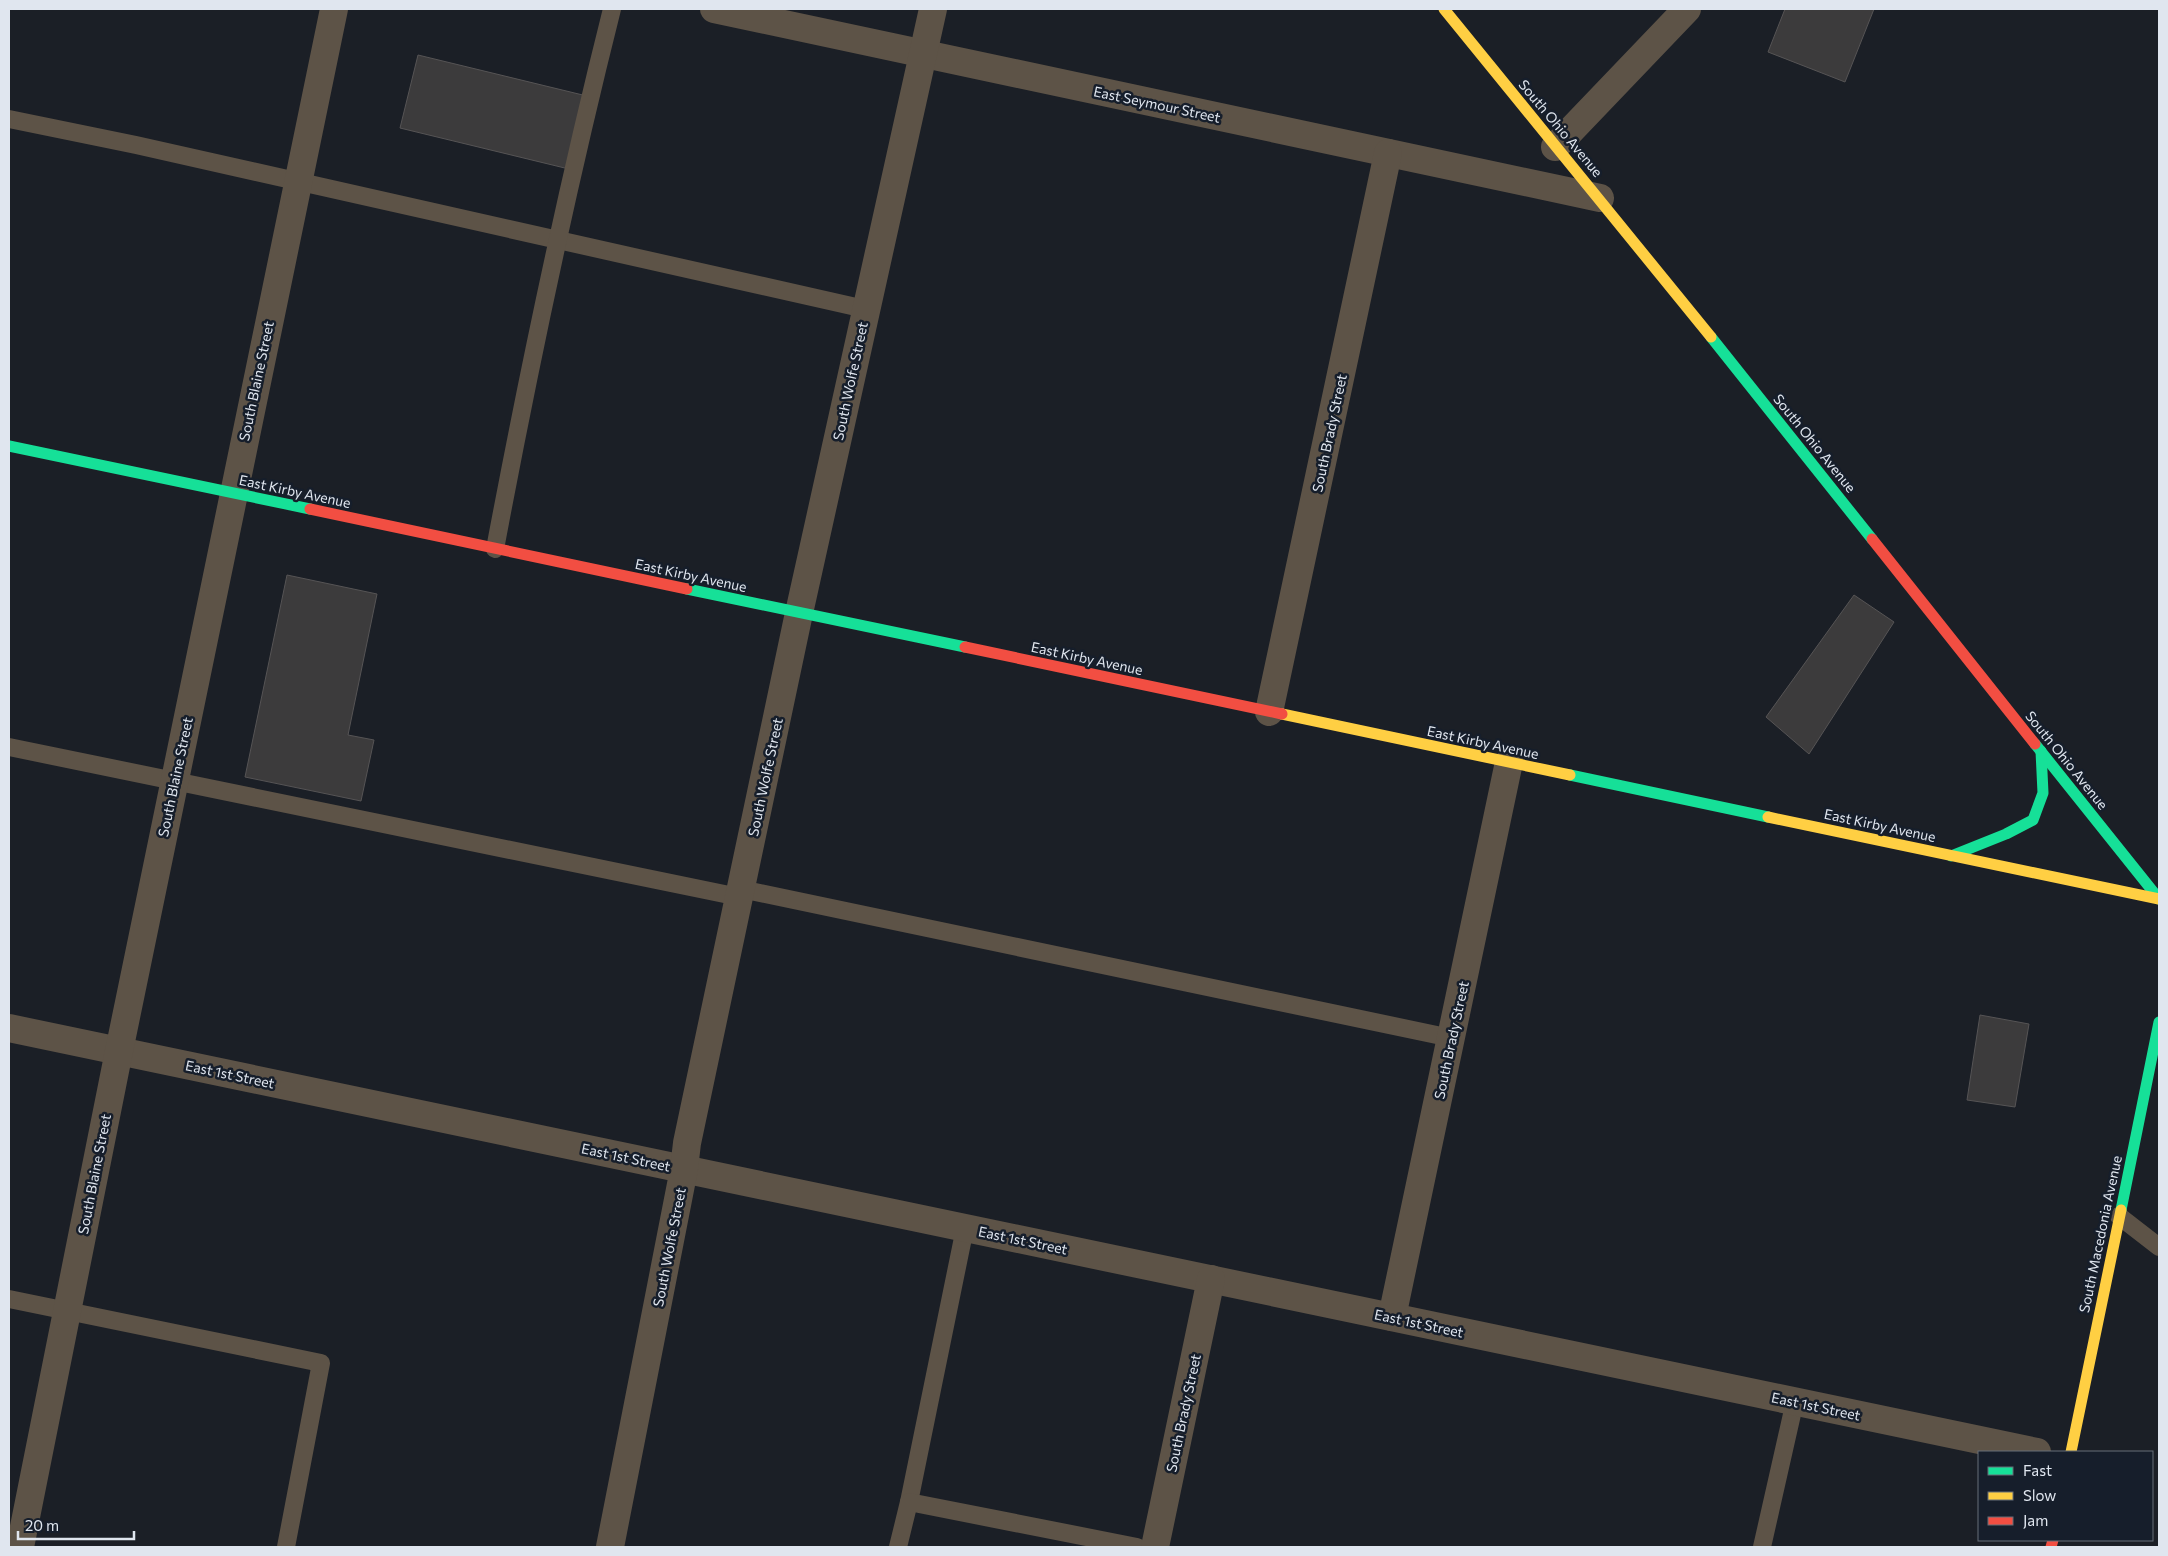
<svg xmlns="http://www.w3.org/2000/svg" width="2168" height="1556" font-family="Commissioner,sans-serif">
  <rect width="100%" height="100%" fill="#1b1f26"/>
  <!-- building -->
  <g fill="#3c3b3c" stroke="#565455">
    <path d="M 1785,9 L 1874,9 L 1845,82 L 1768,52 Z"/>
    <path d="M 418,55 L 591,97 L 573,170 L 400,128 Z"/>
    <path d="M 287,575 L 377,594 L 348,735 L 374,740 L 361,801 L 245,777 Z"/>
    <path d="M 1854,595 L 1894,622 L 1809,754 L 1766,717 Z"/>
    <path d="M 1980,1015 L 2029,1024 L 2015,1107 L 1967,1100 Z"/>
  </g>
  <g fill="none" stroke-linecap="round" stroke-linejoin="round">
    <!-- lane -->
    <g stroke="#5d5347" stroke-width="18">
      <path d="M 9,119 L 136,145 L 865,309"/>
      <path d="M 495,549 C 529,368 567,188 612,9"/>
      <path d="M 9,747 L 739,897"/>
      <path d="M 741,889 L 1451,1038"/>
      <path d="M 2119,1216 L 2159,1247"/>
      <path d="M 9,1299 L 321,1363 L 286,1547"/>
      <path d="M 909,1502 L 965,1228"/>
      <path d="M 898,1547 L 909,1502 L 1137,1547"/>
      <path d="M 1762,1547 L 1795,1401"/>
    </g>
    <!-- street -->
    <g stroke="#5d5347" stroke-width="28">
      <path d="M 714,9 L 1600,198"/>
      <path d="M 1555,147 L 1687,9"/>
      <path d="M 1269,712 L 1388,153"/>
      <path d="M 9,1028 L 2037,1452"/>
      <path d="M 1392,1317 L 1509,762"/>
      <path d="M 20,1547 L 119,1051 L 334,9"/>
      <path d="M 610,1547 L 684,1169 L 687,1143 L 799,613 L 933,9"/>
      <path d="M 1155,1547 L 1211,1279"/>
    </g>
    <!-- fast -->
    <g stroke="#16e098" stroke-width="11">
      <path d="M 1711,337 L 1872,539"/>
      <path d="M 9,446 L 310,509"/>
      <path d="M 687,589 L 965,647"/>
      <path d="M 2035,744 L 2159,899"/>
      <path d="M 1570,775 L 1768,817"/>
      <path d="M 1951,856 L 2006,834 L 2033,820 L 2043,793 L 2041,751"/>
      <path d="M 2121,1210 L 2159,1022"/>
    </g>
    <!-- slow -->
    <g stroke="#ffcf43" stroke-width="11">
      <path d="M 1444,9 L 1711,337"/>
      <path d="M 1282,714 L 1570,775"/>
      <path d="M 1768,817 L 2159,899"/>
      <path d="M 2071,1452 L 2121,1210"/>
    </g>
    <!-- jam -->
    <g stroke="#f24e42" stroke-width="11">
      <path d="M 310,509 L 687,589"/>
      <path d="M 1872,539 L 2035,744"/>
      <path d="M 965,647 L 1282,714"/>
      <path d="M 2051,1547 L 2053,1540"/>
    </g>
  </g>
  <g text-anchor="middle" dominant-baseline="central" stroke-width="5" stroke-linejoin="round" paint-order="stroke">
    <!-- street labels -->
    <g font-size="14" fill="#e0e6ef" stroke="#161e2b">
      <text transform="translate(1157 104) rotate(12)">East Seymour Street</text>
      <text transform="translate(1561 128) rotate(50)">South Ohio Avenue</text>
      <text transform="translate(256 381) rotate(-78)">South Blaine Street</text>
      <text transform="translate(850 381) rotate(-78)">South Wolfe Street</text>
      <text transform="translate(1329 433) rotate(-78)">South Brady Street</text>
      <text transform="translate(1815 443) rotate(51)">South Ohio Avenue</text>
      <text transform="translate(295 491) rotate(12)">East Kirby Avenue</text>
      <text transform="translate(691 575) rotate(12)">East Kirby Avenue</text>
      <text transform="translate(1087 658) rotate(12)">East Kirby Avenue</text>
      <text transform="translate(1483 742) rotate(12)">East Kirby Avenue</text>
      <text transform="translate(2067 760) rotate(51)">South Ohio Avenue</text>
      <text transform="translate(175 777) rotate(-78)">South Blaine Street</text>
      <text transform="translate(765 777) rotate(-78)">South Wolfe Street</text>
      <text transform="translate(1880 825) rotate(12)">East Kirby Avenue</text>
      <text transform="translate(1451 1040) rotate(-78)">South Brady Street</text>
      <text transform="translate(230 1074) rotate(12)">East 1st Street</text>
      <text transform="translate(626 1157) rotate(12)">East 1st Street</text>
      <text transform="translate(94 1174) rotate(-79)">South Blaine Street</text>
      <text transform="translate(2100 1234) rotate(-78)">South Macedonia Avenue</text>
      <text transform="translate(1023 1240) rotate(12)">East 1st Street</text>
      <text transform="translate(669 1247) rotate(-79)">South Wolfe Street</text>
      <text transform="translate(1419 1323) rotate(12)">East 1st Street</text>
      <text transform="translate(1816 1406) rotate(12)">East 1st Street</text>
      <text transform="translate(1183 1413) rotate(-78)">South Brady Street</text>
    </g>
  </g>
  <!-- border -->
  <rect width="2168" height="1556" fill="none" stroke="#e0e6ef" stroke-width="20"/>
  <!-- legend -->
  <rect x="1978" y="1451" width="175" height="90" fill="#161e2b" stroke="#676e79"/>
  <rect x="1988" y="1467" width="25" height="8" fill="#16e098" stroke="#676e79"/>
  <text x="2023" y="1476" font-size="15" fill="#e0e6ef">Fast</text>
  <rect x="1988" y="1492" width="25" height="8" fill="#ffcf43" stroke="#676e79"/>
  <text x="2023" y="1501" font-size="15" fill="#e0e6ef">Slow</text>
  <rect x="1988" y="1517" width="25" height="8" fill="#f24e42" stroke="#676e79"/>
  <text x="2023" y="1526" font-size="15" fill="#e0e6ef">Jam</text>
  <!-- scale -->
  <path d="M18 1531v8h116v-8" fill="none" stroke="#e0e6ef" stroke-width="2.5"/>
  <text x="25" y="1531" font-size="15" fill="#e0e6ef" stroke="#161e2b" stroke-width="4" paint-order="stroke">20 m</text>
</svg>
